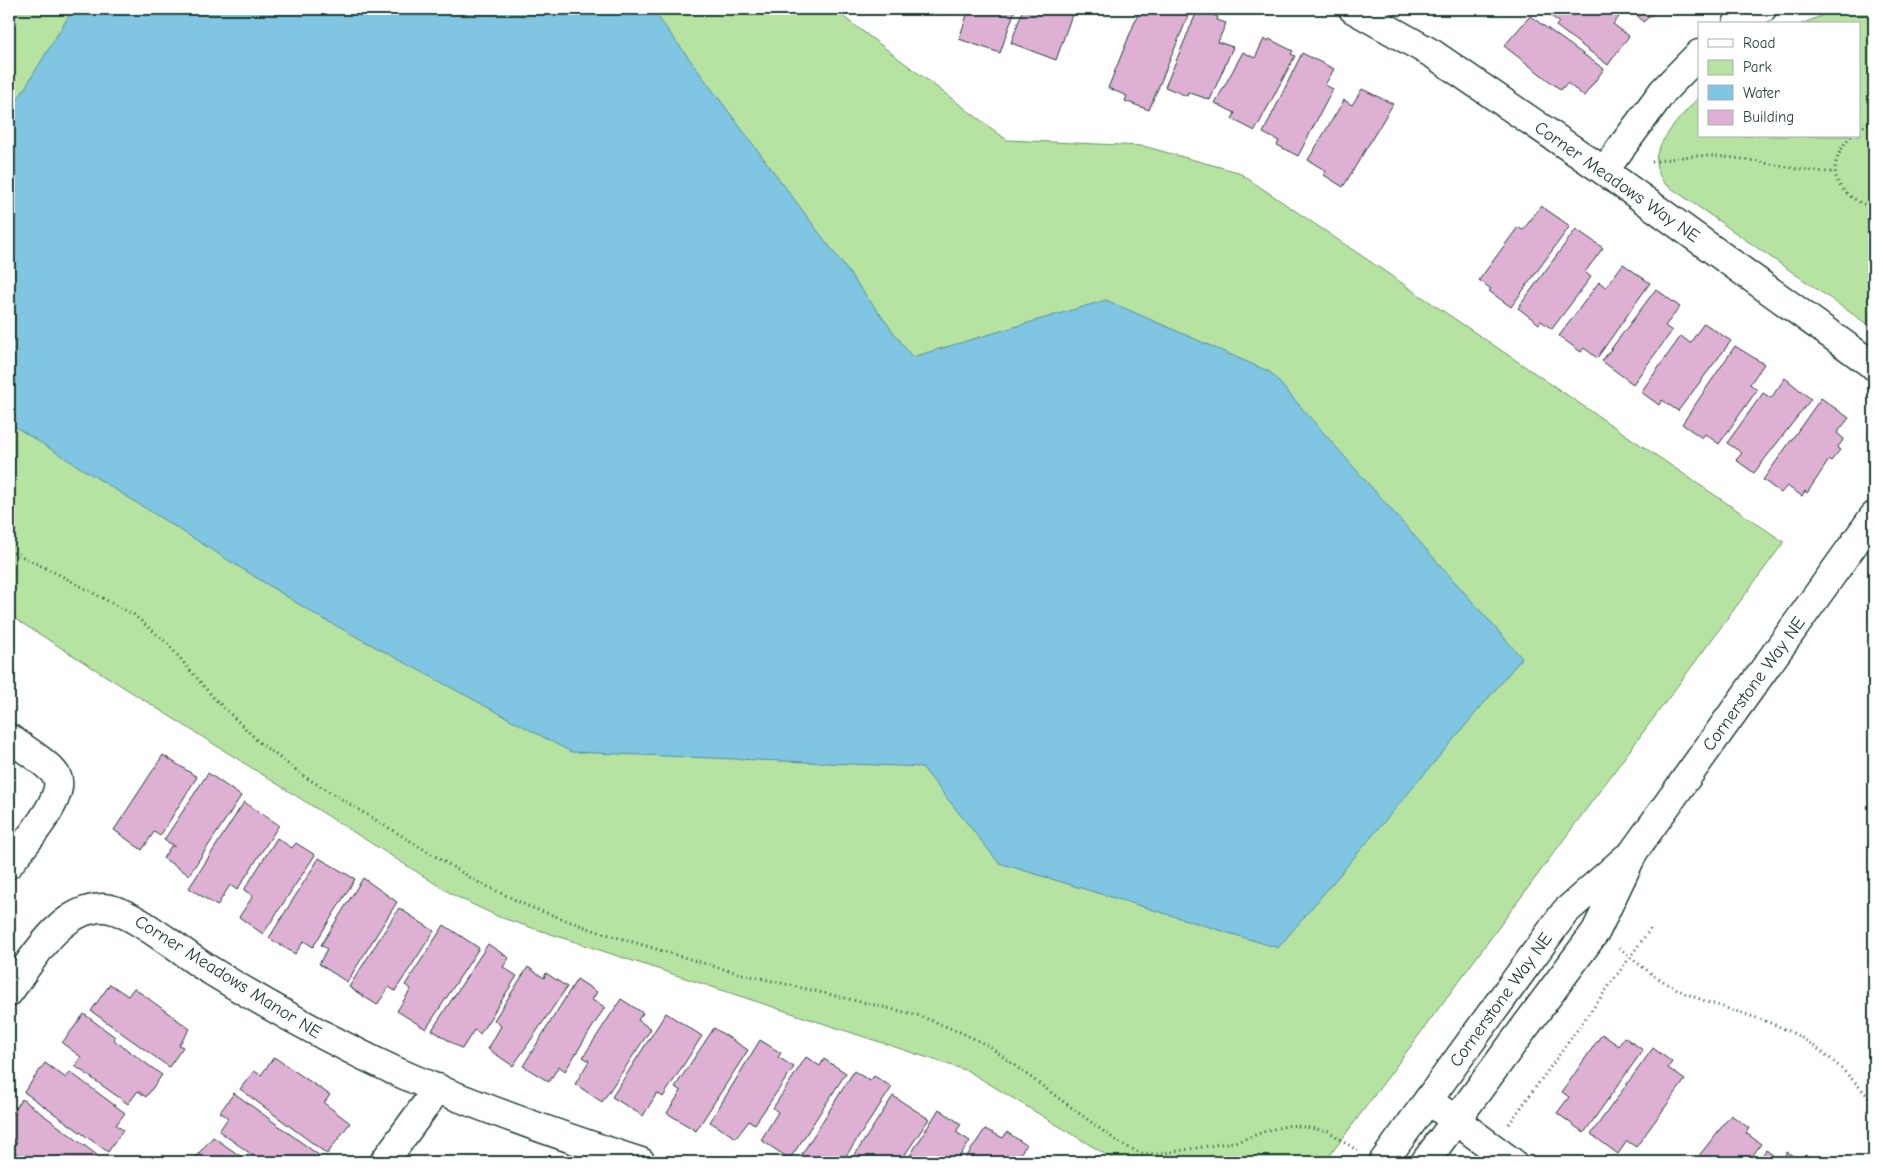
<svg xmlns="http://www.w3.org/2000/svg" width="1883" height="1171" font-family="'Comic Neue',sans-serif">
  <rect width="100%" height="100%" fill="#fff"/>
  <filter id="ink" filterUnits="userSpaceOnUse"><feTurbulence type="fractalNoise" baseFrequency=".02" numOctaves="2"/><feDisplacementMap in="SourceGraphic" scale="10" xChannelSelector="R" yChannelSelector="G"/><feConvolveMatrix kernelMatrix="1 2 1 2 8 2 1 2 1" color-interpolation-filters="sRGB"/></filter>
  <g filter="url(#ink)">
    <!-- green -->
    <g fill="#b6e3a1" stroke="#6a906a">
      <path d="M 9,9 L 833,9 L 1007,140 L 1143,146 L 1238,172 L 1784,542 L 1325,1162 L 1118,1162 L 968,1071 L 499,917 L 455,896 L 9,615 Z"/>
      <path d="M 1839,9 L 1874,9 L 1874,329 L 1664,183 C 1660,176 1656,169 1656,161 C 1656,141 1686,111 1699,97 L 1699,136 L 1859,136 L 1859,24 L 1801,24 Z"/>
    </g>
    <!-- water -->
    <path fill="#80c5e1" stroke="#598f9c" d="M 73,9 L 649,9 L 655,13 L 912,357 L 1106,300 L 1270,372 L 1522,658 L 1278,948 L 999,863 L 922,767 L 571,752 L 316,615 L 9,423 L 9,114 Z"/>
    <!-- building -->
    <g fill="#ddb0d4" stroke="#1f3d34">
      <path d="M 927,9 L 960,9 L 958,14 L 946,9 L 944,15 Z"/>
      <path d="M 969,9 L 1019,9 L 1018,11 L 1015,10 L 1000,53 L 959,39 Z"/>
      <path d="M 1023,9 L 1074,9 L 1056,60 L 1011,43 Z"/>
      <path d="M 1140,9 L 1191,9 L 1149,110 L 1125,101 L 1127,96 L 1108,88 Z"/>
      <path d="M 1198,9 L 1218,17 L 1217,20 L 1226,23 L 1218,42 L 1233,47 L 1210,100 L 1188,92 L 1187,96 L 1165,87 Z"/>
      <path d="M 1541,9 L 1608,9 L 1619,17 L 1613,24 L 1629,36 L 1608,65 L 1556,26 L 1559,22 Z"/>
      <path d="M 1632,9 L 1659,9 L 1643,22 Z"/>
      <path d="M 1530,16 L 1604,69 L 1584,96 L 1567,83 L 1561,90 L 1504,46 Z"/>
      <path d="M 1264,39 L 1268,41 L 1269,39 L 1293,51 L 1291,54 L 1295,56 L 1255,131 L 1232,119 L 1235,113 L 1215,103 L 1243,52 L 1255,58 Z"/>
      <path d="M 1302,53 L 1334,69 L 1325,85 L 1333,89 L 1298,156 L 1277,145 L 1279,141 L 1263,133 Z"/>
      <path d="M 1362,89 L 1393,104 L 1343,187 L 1324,175 L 1326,171 L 1308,160 L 1344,100 L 1352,105 Z"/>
      <path d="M 1541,206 L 1570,226 L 1511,307 L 1489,291 L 1491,289 L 1479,280 L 1518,227 L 1523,230 Z"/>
      <path d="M 1576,229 L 1603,248 L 1585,272 L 1591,277 L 1552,329 L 1541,321 L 1539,324 L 1518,308 Z"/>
      <path d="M 1623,264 L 1650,283 L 1597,358 L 1584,348 L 1581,352 L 1559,336 L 1599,282 L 1606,287 Z"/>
      <path d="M 1656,289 L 1680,307 L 1665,326 L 1672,331 L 1633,384 L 1602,361 Z"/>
      <path d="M 1704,323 L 1731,341 L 1678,411 L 1662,400 L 1659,405 L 1641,392 L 1681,336 L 1690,343 Z"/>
      <path d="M 1735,346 L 1764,364 L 1750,384 L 1757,390 L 1719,444 L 1705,434 L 1702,438 L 1682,424 Z"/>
      <path d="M 1785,378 L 1811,399 L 1754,473 L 1736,460 L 1742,453 L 1727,443 L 1763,393 L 1771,398 Z"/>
      <path d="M 1821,398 L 1849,418 L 1837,433 L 1844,439 L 1837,448 L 1840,450 L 1831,461 L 1829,460 L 1807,493 L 1805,491 L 1802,496 L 1787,486 L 1781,493 L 1763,480 Z"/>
      <path d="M 163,755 L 197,777 L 160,836 L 154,832 L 142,850 L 114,830 Z"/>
      <path d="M 208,773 L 241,796 L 189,875 L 163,858 L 171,846 L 175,846 L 164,840 Z"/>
      <path d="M 244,802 L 279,825 L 237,890 L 230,885 L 217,906 L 189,888 Z"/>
      <path d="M 277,838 L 292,848 L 296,843 L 315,855 L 263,934 L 239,917 L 253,896 L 244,890 Z"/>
      <path d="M 319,858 L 355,879 L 313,947 L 304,941 L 295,954 L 269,938 Z"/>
      <path d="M 363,878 L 397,902 L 347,982 L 319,964 L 327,949 L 321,945 Z"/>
      <path d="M 399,908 L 434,931 L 395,991 L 389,987 L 377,1005 L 349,987 Z"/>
      <path d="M 444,925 L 479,948 L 426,1029 L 397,1011 L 411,989 L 405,985 Z"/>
      <path d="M 488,944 L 509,958 L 503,967 L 517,976 L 480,1034 L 474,1030 L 462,1049 L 432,1030 Z"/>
      <path d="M 528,967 L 544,978 L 546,973 L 567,987 L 513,1066 L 488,1049 L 501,1026 L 494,1020 Z"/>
      <path d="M 577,979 L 597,992 L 592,1000 L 605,1007 L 565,1071 L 559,1066 L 549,1082 L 523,1066 Z"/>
      <path d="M 110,984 L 128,996 L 134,988 L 190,1029 L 179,1045 L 183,1047 L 169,1067 L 91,1011 Z"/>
      <path d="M 621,999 L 643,1013 L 638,1020 L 651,1029 L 602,1102 L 575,1084 L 589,1061 L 583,1057 Z"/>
      <path d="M 666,1013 L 702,1036 L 663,1097 L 657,1093 L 643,1116 L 612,1097 Z"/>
      <path d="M 84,1014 L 115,1037 L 114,1040 L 162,1075 L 146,1097 L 138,1091 L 128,1104 L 75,1066 L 81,1057 L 62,1043 Z"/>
      <path d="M 714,1028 L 748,1050 L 696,1131 L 667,1113 L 681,1091 L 675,1087 Z"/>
      <path d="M 1602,1034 L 1619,1046 L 1624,1037 L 1643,1050 L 1584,1133 L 1557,1113 L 1569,1097 L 1562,1092 Z"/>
      <path d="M 760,1040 L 781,1053 L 778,1057 L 794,1067 L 755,1124 L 749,1121 L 736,1138 L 710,1122 Z"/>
      <path d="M 1653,1048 L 1672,1062 L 1668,1068 L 1685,1080 L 1636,1147 L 1627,1141 L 1618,1154 L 1591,1134 Z"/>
      <path d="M 274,1057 L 330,1095 L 324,1103 L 350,1123 L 327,1154 L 240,1089 L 254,1071 L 261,1075 Z"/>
      <path d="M 806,1057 L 820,1066 L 824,1059 L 846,1073 L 790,1159 L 761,1140 L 778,1112 L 773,1108 Z"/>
      <path d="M 45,1063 L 66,1078 L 70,1072 L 125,1113 L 116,1125 L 123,1130 L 108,1152 L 24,1092 Z"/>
      <path d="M 854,1071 L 870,1081 L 874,1076 L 892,1087 L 842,1162 L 797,1162 Z"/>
      <path d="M 234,1093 L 320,1156 L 316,1162 L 262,1162 L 219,1131 L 228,1118 L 220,1112 Z"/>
      <path d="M 893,1096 L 929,1119 L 900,1162 L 858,1162 L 859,1160 L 854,1156 Z"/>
      <path d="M 22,1099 L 97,1155 L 91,1162 L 29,1162 L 11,1150 L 17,1142 L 9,1136 L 9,1117 Z"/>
      <path d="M 939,1109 L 961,1124 L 956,1132 L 970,1141 L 956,1162 L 906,1162 Z"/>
      <path d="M 1731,1115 L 1749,1128 L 1746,1133 L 1761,1144 L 1748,1162 L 1694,1162 Z"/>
      <path d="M 985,1129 L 1003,1138 L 1007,1132 L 1026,1145 L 1015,1162 L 963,1162 Z"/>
      <path d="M 213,1137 L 249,1162 L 191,1162 Z"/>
      <path d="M 1766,1150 L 1781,1161 L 1787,1152 L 1802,1162 L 1757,1162 Z"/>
    </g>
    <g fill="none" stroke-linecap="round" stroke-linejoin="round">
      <defs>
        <g id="street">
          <path d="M 1353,9 L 1433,54 L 1604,171 L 1874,366"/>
          <path d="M 1737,24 L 1762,9"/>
          <path d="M 1604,171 L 1663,91 L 1699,54"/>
          <path d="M 9,738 C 21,747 50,764 57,777 C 67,797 21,848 9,864"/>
          <path d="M 9,992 C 31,962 60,907 104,908 C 130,909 183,954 208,969 C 268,1006 329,1040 393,1070 C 474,1106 558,1135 641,1162"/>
          <path d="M 1428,1100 L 1512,1162"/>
          <path d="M 384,1162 L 438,1088"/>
        </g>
        <g id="secondary">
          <path d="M 1383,1162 L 1565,912 L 1626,858"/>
          <path d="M 1425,1162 L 1596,931 L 1634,851 L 1874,516"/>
        </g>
      </defs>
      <!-- street casing -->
      <use href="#street" stroke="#1f3d34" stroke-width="31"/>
      <!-- secondary casing -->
      <use href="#secondary" stroke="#1f3d34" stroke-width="31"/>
      <!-- path -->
      <g stroke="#1f3d34" stroke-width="3" stroke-dasharray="1 4" stroke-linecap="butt">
        <path d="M 1859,129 L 1874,120"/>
        <path d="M 1851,136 C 1821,170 1836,195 1874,208"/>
        <path d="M 1652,162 C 1670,159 1688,155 1706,156 C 1749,156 1791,172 1835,172"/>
        <path d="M 9,550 L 58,574 L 134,615 L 167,643 L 213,697 L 260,743 L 305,777 L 476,881 L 530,907 L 596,931 L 730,971 L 917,1015 L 960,1032 L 987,1045 L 1118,1142 L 1140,1153 L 1159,1154 L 1239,1141 L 1269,1130 L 1291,1125 L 1328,1131 L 1358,1151"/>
        <path d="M 1619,948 C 1639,965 1661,982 1685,993 C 1723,1010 1764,1016 1800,1037 C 1829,1054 1852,1078 1874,1103"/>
        <path d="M 1509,1124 L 1651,928"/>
      </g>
      <!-- street -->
      <use href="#street" stroke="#fff" stroke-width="28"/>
      <!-- secondary -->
      <use href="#secondary" stroke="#fff" stroke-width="28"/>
    </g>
  </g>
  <g text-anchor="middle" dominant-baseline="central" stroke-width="5" stroke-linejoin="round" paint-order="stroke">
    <!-- street labels -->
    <g font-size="18" fill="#1f3d34" stroke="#fff">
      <text transform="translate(1617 182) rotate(35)">Corner Meadows Way NE</text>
      <text transform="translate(1754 684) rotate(-54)">Cornerstone Way NE</text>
      <text transform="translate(228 977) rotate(32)">Corner Meadows Manor NE</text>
      <text transform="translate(1501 1000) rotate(-54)">Cornerstone Way NE</text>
    </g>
  </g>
  <!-- margin -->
  <rect width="1883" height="1171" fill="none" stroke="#fff" stroke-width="30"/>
  <rect x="15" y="15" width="1853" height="1141" fill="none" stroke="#1f3d34" stroke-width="2" filter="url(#ink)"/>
  <!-- legend -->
  <rect x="1698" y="22" width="162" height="115" fill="#ffffff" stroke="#a5b1ae"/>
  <rect x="1708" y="39" width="25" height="8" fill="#ffffff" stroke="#a5b1ae"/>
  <text x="1743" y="48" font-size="15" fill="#1f3d34">Road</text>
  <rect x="1708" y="60" width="25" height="15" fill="#b6e3a1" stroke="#a5b1ae"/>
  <text x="1743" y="72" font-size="15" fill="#1f3d34">Park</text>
  <rect x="1708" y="85" width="25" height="15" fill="#80c5e1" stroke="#a5b1ae"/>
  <text x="1743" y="98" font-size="15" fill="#1f3d34">Water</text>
  <rect x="1708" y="110" width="25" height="15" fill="#ddb0d4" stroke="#a5b1ae"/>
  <text x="1743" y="122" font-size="15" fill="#1f3d34">Building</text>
</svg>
